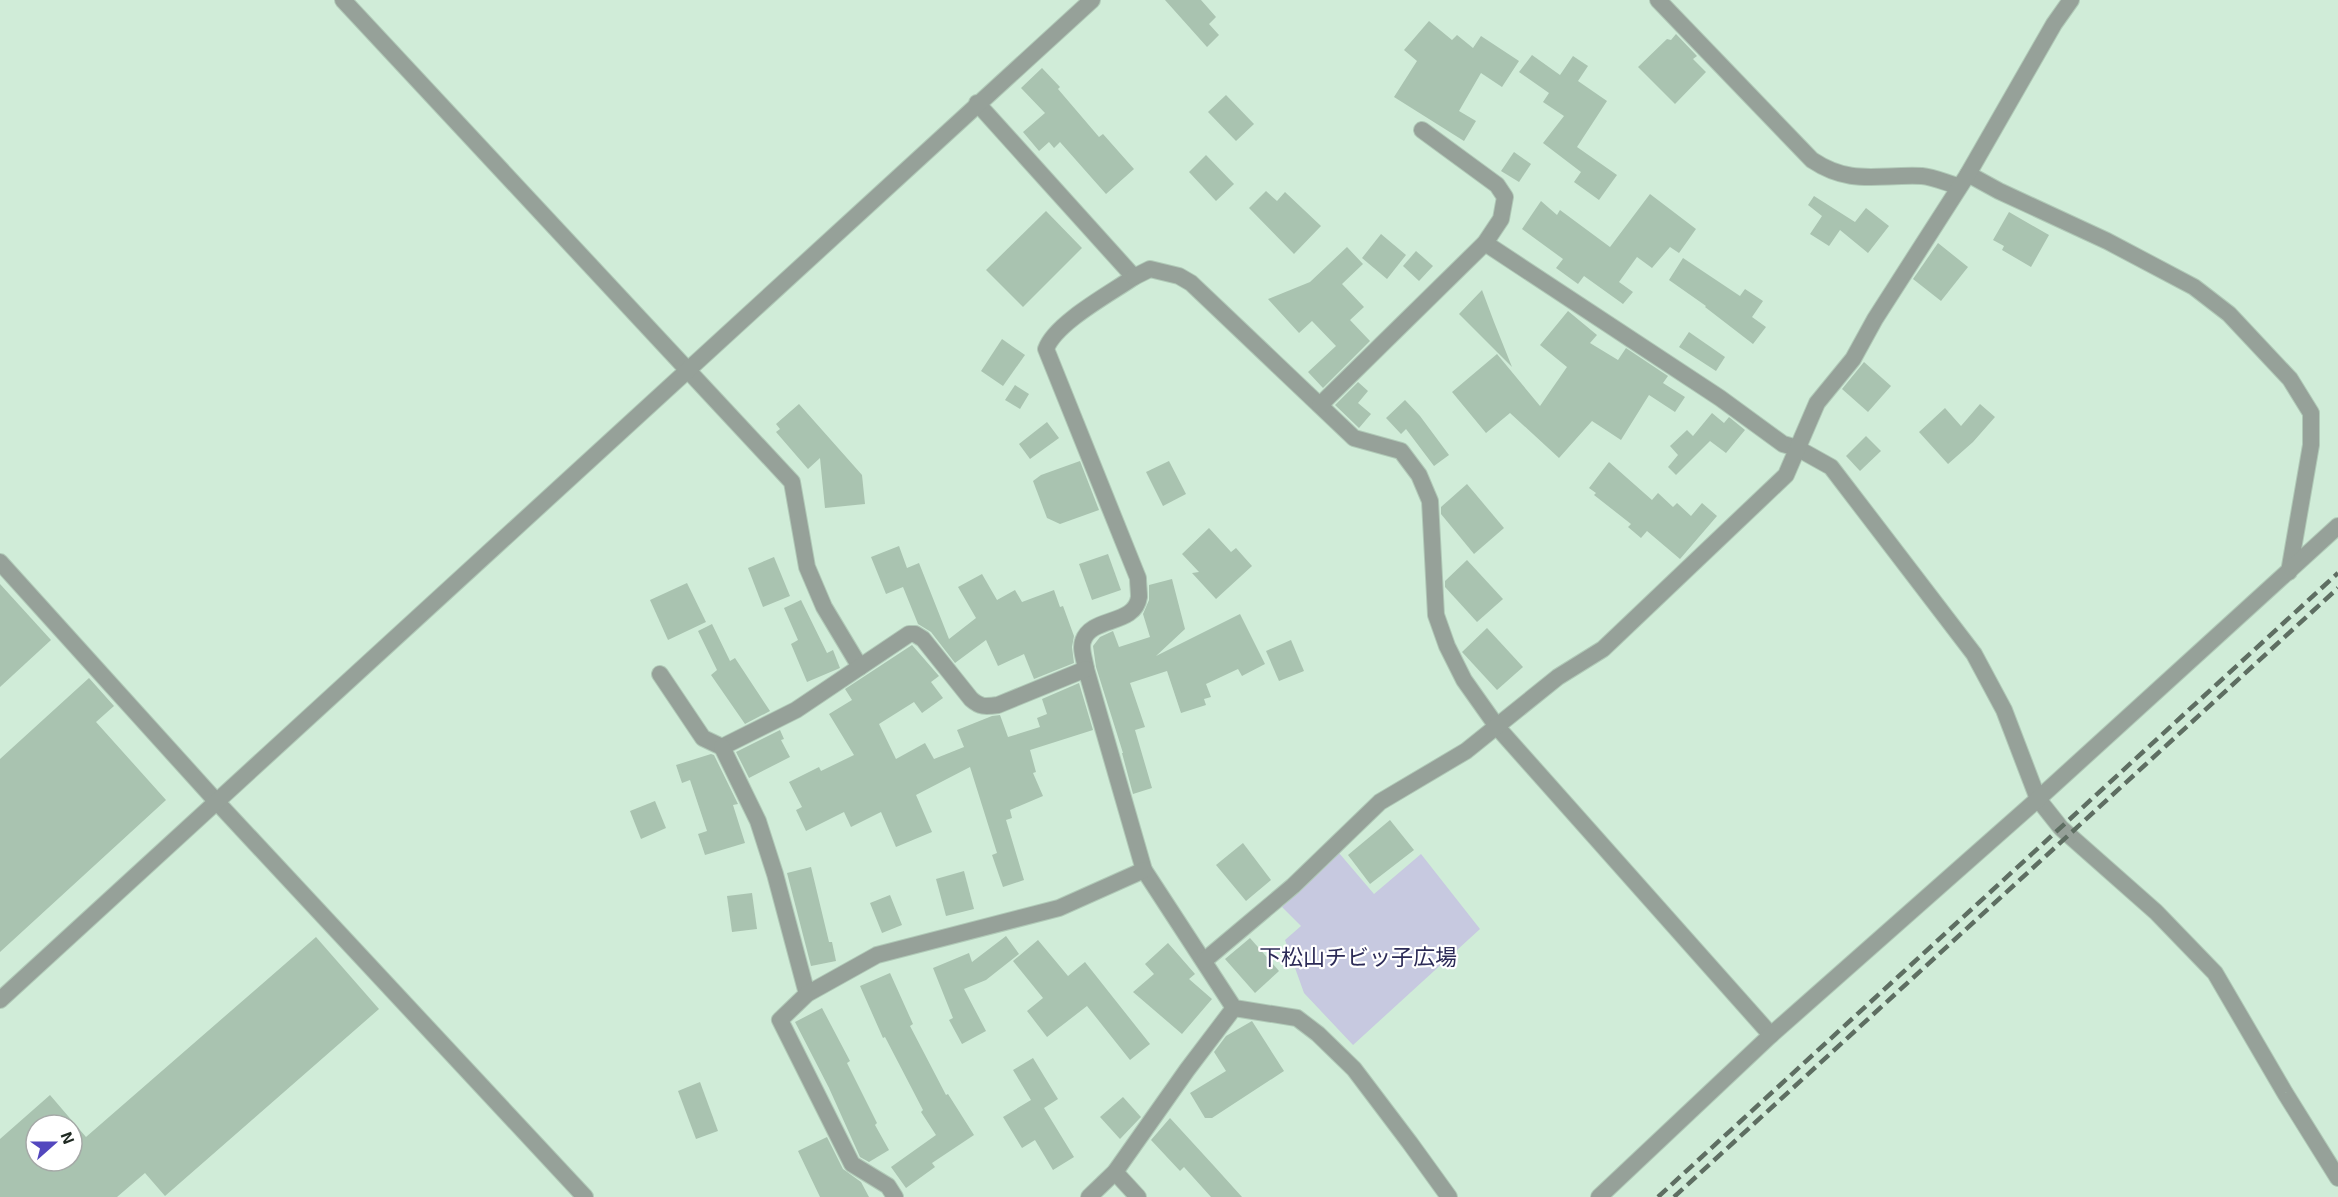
<svg xmlns="http://www.w3.org/2000/svg" width="2338" height="1197" font-family="'Exo 2','Noto Sans JP',sans-serif">
  <rect width="100%" height="100%" fill="#d0ecd8"/>
  <!-- green -->
  <path fill="#c7c9e0" d="M 1339,853 L 1374,894 L 1421,854 L 1480,929 L 1353,1045 L 1304,993 L 1285,940 L 1301,926 L 1282,907 Z"/>
  <!-- building -->
  <g fill="#a9c3b0" fill-rule="evenodd">
    <path d="M 1165,0 L 1201,0 L 1216,17 L 1209,24 L 1219,35 L 1207,47 Z"/>
    <path d="M 1429,21 L 1452,40 L 1457,35 L 1473,48 L 1481,36 L 1519,61 L 1502,87 L 1481,73 L 1459,111 L 1476,121 L 1464,141 L 1394,97 L 1417,61 L 1404,50 Z"/>
    <path d="M 1676,34 L 1697,56 L 1693,59 L 1706,72 L 1675,104 L 1638,67 L 1667,39 L 1671,40 Z"/>
    <path d="M 1532,55 L 1560,75 L 1573,56 L 1588,66 L 1578,81 L 1607,101 L 1577,147 L 1617,175 L 1599,200 L 1574,182 L 1581,172 L 1543,143 L 1564,116 L 1543,102 L 1549,93 L 1519,72 Z"/>
    <path d="M 1042,68 L 1060,87 L 1058,89 L 1099,137 L 1103,134 L 1134,169 L 1106,194 L 1060,142 L 1054,148 L 1049,142 L 1039,151 L 1023,132 L 1045,113 L 1021,88 Z"/>
    <path d="M 1226,95 L 1254,124 L 1236,141 L 1208,112 Z"/>
    <path d="M 1514,152 L 1531,164 L 1519,182 L 1501,171 Z"/>
    <path d="M 1206,155 L 1234,184 L 1216,201 L 1189,172 Z"/>
    <path d="M 1266,191 L 1277,201 L 1285,192 L 1321,226 L 1294,254 L 1249,208 Z"/>
    <path d="M 1650,194 L 1696,229 L 1679,253 L 1670,247 L 1652,268 L 1637,257 L 1619,282 L 1633,292 L 1623,304 L 1584,276 L 1578,284 L 1556,268 L 1563,259 L 1522,229 L 1541,201 L 1557,215 L 1560,210 L 1610,247 Z"/>
    <path d="M 1814,196 L 1855,222 L 1866,208 L 1889,226 L 1868,253 L 1840,230 L 1829,246 L 1810,234 L 1822,216 L 1808,205 Z"/>
    <path d="M 1046,211 L 1082,248 L 1023,307 L 986,270 Z"/>
    <path d="M 2009,212 L 2049,235 L 2031,267 L 2002,250 L 2004,246 L 1993,240 Z"/>
    <path d="M 1381,234 L 1406,255 L 1387,279 L 1362,258 Z"/>
    <path d="M 1938,243 L 1968,267 L 1941,301 L 1913,279 Z"/>
    <path d="M 1347,247 L 1363,264 L 1342,284 L 1364,307 L 1350,320 L 1370,341 L 1323,388 L 1308,372 L 1336,346 L 1312,321 L 1299,333 L 1268,299 L 1310,282 Z"/>
    <path d="M 1416,251 L 1433,266 L 1419,281 L 1403,266 Z"/>
    <path d="M 1683,258 L 1740,296 L 1745,289 L 1763,301 L 1752,317 L 1766,327 L 1753,344 L 1705,307 L 1706,306 L 1669,280 Z"/>
    <path d="M 1482,290 L 1494,322 L 1512,367 L 1459,314 Z"/>
    <path d="M 1568,311 L 1597,335 L 1590,343 L 1618,360 L 1626,348 L 1668,376 L 1663,383 L 1685,397 L 1675,412 L 1649,395 L 1621,440 L 1592,421 L 1559,458 L 1510,413 L 1486,433 L 1452,392 L 1497,354 L 1540,406 L 1567,367 L 1540,345 Z"/>
    <path d="M 1689,332 L 1725,357 L 1716,371 L 1679,347 Z"/>
    <path d="M 1002,339 L 1025,355 L 1003,386 L 981,371 Z"/>
    <path d="M 1864,362 L 1891,386 L 1868,412 L 1842,389 Z"/>
    <path d="M 1358,382 L 1368,391 L 1358,403 L 1371,414 L 1359,428 L 1335,405 Z"/>
    <path d="M 1015,385 L 1029,394 L 1020,409 L 1005,400 Z"/>
    <path d="M 1405,400 L 1420,416 L 1449,455 L 1434,466 L 1406,429 L 1401,434 L 1386,418 Z"/>
    <path d="M 799,404 L 862,475 L 865,504 L 825,508 L 820,458 L 808,469 L 776,432 L 780,429 L 776,424 Z"/>
    <path d="M 1980,404 L 1995,417 L 1973,442 L 1948,464 L 1919,432 L 1945,408 L 1961,426 Z"/>
    <path d="M 1712,413 L 1724,423 L 1729,417 L 1745,430 L 1726,453 L 1710,441 L 1676,475 L 1668,467 L 1678,455 L 1670,446 L 1687,430 L 1693,436 Z"/>
    <path d="M 1047,422 L 1059,438 L 1030,459 L 1019,444 Z"/>
    <path d="M 1866,436 L 1881,451 L 1860,471 L 1846,456 Z"/>
    <path d="M 1080,461 L 1099,510 L 1060,524 L 1047,518 L 1033,481 L 1041,475 Z"/>
    <path d="M 1169,461 L 1186,494 L 1163,506 L 1146,472 Z"/>
    <path d="M 1609,462 L 1652,500 L 1658,493 L 1673,507 L 1677,503 L 1691,516 L 1702,503 L 1717,516 L 1680,559 L 1647,531 L 1641,538 L 1628,527 L 1631,524 L 1594,495 L 1596,493 L 1589,488 Z"/>
    <path d="M 1467,484 L 1504,528 L 1474,554 L 1441,514 L 1441,507 Z"/>
    <path d="M 1209,528 L 1231,552 L 1236,548 L 1252,566 L 1216,599 L 1192,573 L 1199,572 L 1182,554 Z"/>
    <path d="M 899,546 L 907,568 L 919,563 L 949,639 L 976,618 L 958,587 L 982,574 L 997,600 L 1015,590 L 1022,602 L 1054,590 L 1060,607 L 1063,606 L 1074,636 L 1072,647 L 1074,663 L 1034,679 L 1024,654 L 998,666 L 986,640 L 955,663 L 931,632 L 918,624 L 903,587 L 886,594 L 871,557 Z"/>
    <path d="M 1108,554 L 1121,590 L 1092,600 L 1079,564 Z"/>
    <path d="M 774,557 L 790,596 L 763,607 L 748,568 Z"/>
    <path d="M 1467,560 L 1503,599 L 1477,622 L 1445,587 L 1445,581 Z"/>
    <path d="M 1172,579 L 1185,629 L 1156,656 L 1240,614 L 1265,664 L 1242,676 L 1238,669 L 1206,684 L 1211,697 L 1204,699 L 1206,705 L 1181,713 L 1167,671 L 1130,683 L 1145,727 L 1135,730 L 1152,788 L 1133,794 L 1122,753 L 1123,753 L 1096,667 L 1093,646 L 1100,637 L 1113,631 L 1119,647 L 1150,637 L 1143,614 L 1149,600 L 1149,585 Z"/>
    <path d="M 687,583 L 706,622 L 668,640 L 650,600 Z"/>
    <path d="M 0,584 L 51,640 L 0,687 Z"/>
    <path d="M 801,600 L 827,653 L 833,650 L 840,668 L 807,682 L 791,644 L 798,640 L 784,608 Z"/>
    <path d="M 712,624 L 730,661 L 735,658 L 770,711 L 745,724 L 711,675 L 717,670 L 698,631 Z"/>
    <path d="M 1487,628 L 1523,667 L 1497,690 L 1462,652 Z"/>
    <path d="M 1291,640 L 1304,671 L 1279,681 L 1266,651 Z"/>
    <path d="M 912,645 L 939,676 L 931,682 L 943,698 L 922,713 L 914,702 L 879,724 L 896,759 L 925,743 L 934,759 L 964,747 L 957,730 L 992,716 L 1000,715 L 1008,737 L 1040,727 L 1037,718 L 1047,714 L 1042,699 L 1079,683 L 1093,730 L 1030,750 L 1036,772 L 1033,773 L 1043,796 L 1010,810 L 1012,818 L 1006,820 L 1024,880 L 1003,887 L 992,855 L 997,853 L 970,767 L 916,795 L 932,832 L 896,847 L 881,812 L 851,827 L 844,812 L 806,831 L 796,810 L 802,807 L 789,782 L 819,767 L 821,771 L 854,755 L 829,714 L 852,700 L 845,689 Z"/>
    <path d="M 89,678 L 114,706 L 96,722 L 166,800 L 0,952 L 0,759 Z"/>
    <path d="M 780,730 L 784,739 L 781,740 L 790,757 L 749,778 L 736,752 Z"/>
    <path d="M 711,754 L 714,755 L 738,804 L 733,805 L 745,843 L 705,855 L 698,834 L 707,831 L 690,780 L 682,783 L 676,765 Z"/>
    <path d="M 655,801 L 666,828 L 641,839 L 630,811 Z"/>
    <path d="M 1390,820 L 1414,850 L 1370,884 L 1348,855 Z"/>
    <path d="M 1243,843 L 1271,880 L 1246,901 L 1216,865 Z"/>
    <path d="M 811,867 L 829,942 L 832,942 L 836,961 L 811,966 L 787,873 Z"/>
    <path d="M 964,871 L 974,909 L 946,916 L 936,879 Z"/>
    <path d="M 752,893 L 757,929 L 732,932 L 727,896 Z"/>
    <path d="M 890,895 L 902,925 L 882,933 L 870,903 Z"/>
    <path d="M 1006,936 L 1019,954 L 986,980 L 964,989 L 986,1031 L 962,1044 L 949,1020 L 953,1018 L 933,968 L 969,953 L 972,962 Z"/>
    <path d="M 316,937 L 379,1009 L 165,1196 L 145,1173 L 117,1197 L 0,1197 L 0,1139 L 50,1095 L 86,1137 ZM 36,1125 L 72,1125 L 72,1161 L 36,1161 Z"/>
    <path d="M 1250,938 L 1279,971 L 1255,993 L 1225,959 Z"/>
    <path d="M 1038,940 L 1068,976 L 1085,962 L 1150,1044 L 1130,1060 L 1087,1006 L 1047,1037 L 1027,1011 L 1043,998 L 1013,961 Z"/>
    <path d="M 1168,943 L 1195,974 L 1189,979 L 1212,999 L 1182,1034 L 1133,992 L 1154,974 L 1145,964 Z"/>
    <path d="M 890,973 L 913,1024 L 910,1026 L 946,1095 L 948,1094 L 974,1135 L 932,1163 L 935,1167 L 906,1188 L 891,1167 L 936,1135 L 921,1112 L 923,1110 L 885,1037 L 883,1038 L 860,986 Z"/>
    <path d="M 822,1008 L 850,1061 L 847,1063 L 877,1123 L 875,1125 L 889,1150 L 869,1162 L 860,1157 L 829,1088 L 795,1022 Z"/>
    <path d="M 1252,1021 L 1284,1071 L 1212,1118 L 1205,1118 L 1190,1093 L 1226,1071 L 1214,1052 L 1226,1036 Z"/>
    <path d="M 1033,1058 L 1058,1099 L 1044,1108 L 1074,1157 L 1053,1170 L 1035,1140 L 1022,1148 L 1003,1117 L 1031,1100 L 1013,1070 Z"/>
    <path d="M 700,1082 L 718,1131 L 696,1139 L 678,1091 Z"/>
    <path d="M 1123,1097 L 1141,1117 L 1120,1139 L 1100,1117 Z"/>
    <path d="M 1170,1118 L 1214,1166 L 1242,1197 L 1211,1197 L 1184,1167 L 1180,1171 L 1151,1140 Z"/>
    <path d="M 827,1137 L 843,1169 L 861,1182 L 869,1197 L 820,1197 L 798,1151 Z"/>
  </g>
  <g fill="none" stroke-linecap="round" stroke-linejoin="round">
    <defs>
      <g id="minor">
        <path d="M 343,0 L 792,482 L 807,567 L 824,607 L 860,667"/>
        <path d="M 1658,0 L 1812,160 C 1851,186 1878,174 1922,176 C 1933,177 1947,183 1958,186"/>
        <path d="M 977,103 L 1134,277 C 1111,293 1055,323 1046,349 L 1138,578 C 1138,584 1139,591 1139,597 C 1135,626 1091,616 1083,641 C 1080,649 1085,661 1086,669 L 1144,870 L 1234,1008 L 1297,1018 L 1318,1034 L 1354,1069 L 1410,1143 L 1449,1197"/>
        <path d="M 1968,174 L 1999,191 L 2107,241 L 2194,287 L 2229,314 L 2290,379 L 2311,413 L 2311,445 L 2289,572"/>
        <path d="M 1485,243 L 1720,398 L 1783,444 L 1797,448 L 1831,467 L 1974,654 L 2004,710 L 2038,799 L 2061,828 L 2156,912 L 2215,973 L 2285,1093 L 2338,1178"/>
        <path d="M 1134,277 L 1150,269 L 1179,276 L 1191,283 L 1354,438 L 1401,451 L 1419,475 L 1430,501 L 1436,615 L 1447,646 L 1464,680 L 1498,728 L 1771,1035"/>
        <path d="M 1320,405 L 1485,243 L 1501,219 L 1505,197 L 1497,185 L 1422,130"/>
        <path d="M 0,562 L 216,801 L 585,1197"/>
        <path d="M 660,674 L 703,738 L 722,747 L 796,710 L 909,634 L 915,634 L 923,639 L 971,699 C 980,707 985,707 998,705 L 1086,669"/>
        <path d="M 722,747 L 758,821 L 775,874 L 807,994"/>
        <path d="M 1205,960 L 1293,886 L 1380,802 L 1466,751 L 1558,677 L 1603,649 L 1786,475 L 1817,403 L 1853,359 L 1875,319 L 1968,174 L 2054,24 L 2071,0"/>
        <path d="M 0,1000 L 1092,0"/>
        <path d="M 1115,1172 L 1138,1197"/>
        <path d="M 895,1197 L 888,1186 L 852,1164 L 780,1020 L 807,994 L 877,955 L 1059,908 L 1144,870"/>
        <path d="M 1089,1197 L 1115,1172 L 1187,1070 L 1234,1008"/>
        <path d="M 1599,1197 L 1771,1035 L 2038,799 L 2338,526"/>
      </g>
    </defs>
    <!-- minor casing -->
    <use href="#minor" stroke="#b0c9b7" stroke-width="18"/>
    <!-- minor -->
    <use href="#minor" stroke="#96a199" stroke-width="16"/>
    <!-- rail -->
    <g stroke="#5e6e62" stroke-width="4.5" stroke-dasharray="12 6" stroke-linecap="butt">
      <path d="M 1658,1197 L 2338,573"/>
      <path d="M 1674,1197 L 2338,588"/>
    </g>
  </g>
  <g text-anchor="middle" dominant-baseline="central" stroke-width="4.5" stroke-linejoin="round" paint-order="stroke">
    <!-- park labels -->
    <g font-size="22" fill="#2c2b57" stroke="#fff">
      <text x="1358" y="956">下松山チビッ子広場</text>
    </g>
  </g>
  <!-- north arrow -->
  <g transform="translate(54 1143) rotate(69)"><circle r="28" fill="#ffffff" stroke="#a5a9a7" stroke-width="1.5"/>
  <path d="M0-4.5L10 22L0 15L-10 22Z" fill="#5347be"/>
  <text y="-9" font-size="16" font-weight="bold" text-anchor="middle" fill="#1f2922">N</text>
  </g>
</svg>
